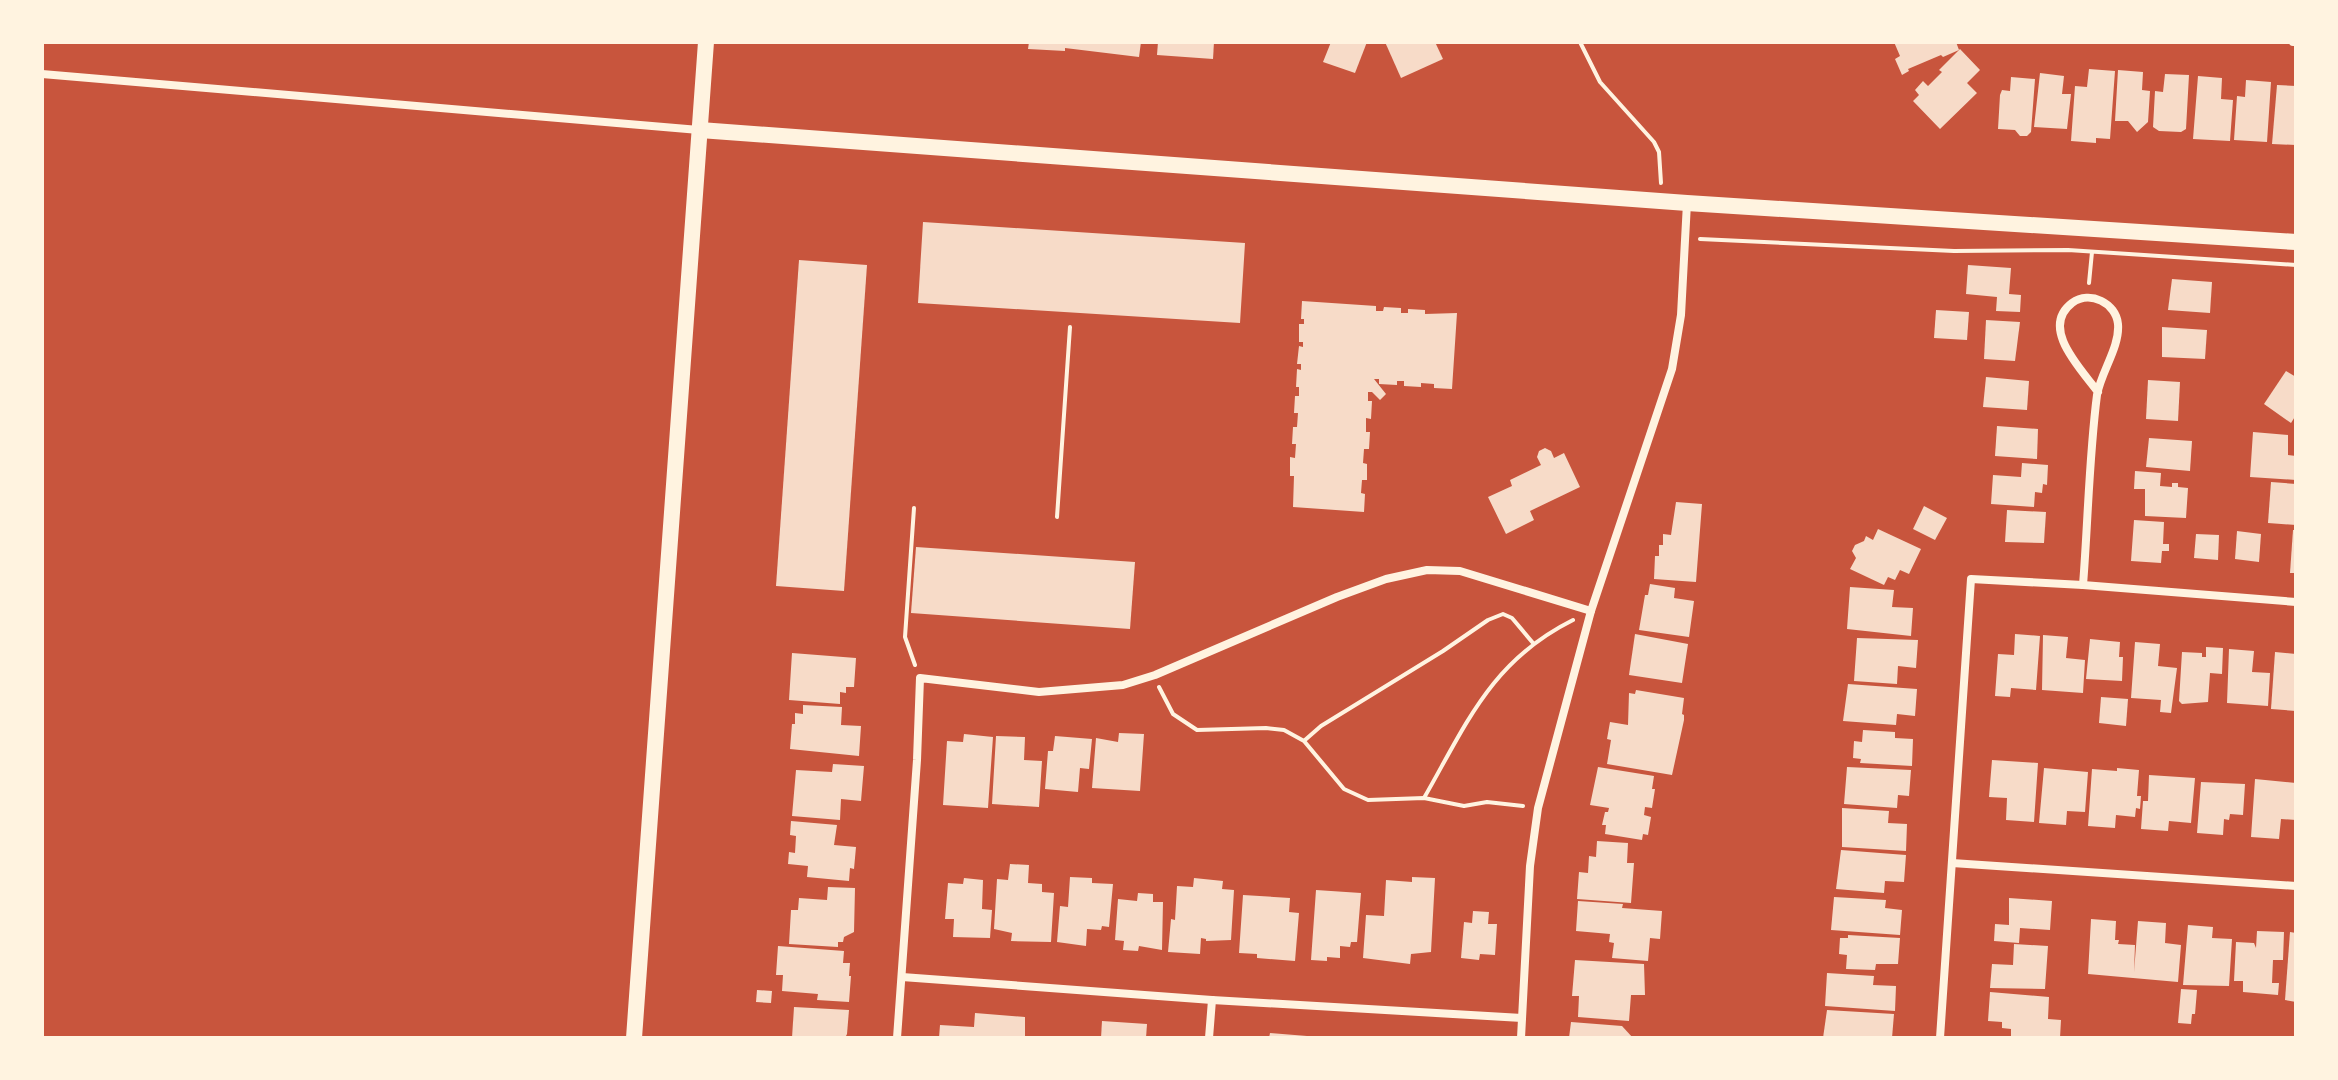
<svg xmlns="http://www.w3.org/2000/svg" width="2338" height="1080" font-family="Helvetica,sans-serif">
  <rect width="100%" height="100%" fill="#c8553d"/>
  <!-- building -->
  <g fill="#f7dbc8">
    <path d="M 1029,42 L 1141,42 L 1139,57 L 1065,48 L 1065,51 L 1028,49 Z"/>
    <path d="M 1158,42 L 1214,42 L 1213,59 L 1157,55 Z"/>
    <path d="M 1331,42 L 1367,42 L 1355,73 L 1323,62 Z"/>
    <path d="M 1385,42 L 1435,42 L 1443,59 L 1401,78 Z"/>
    <path d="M 1894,42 L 1956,42 L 1959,50 L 1943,57 L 1941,55 L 1908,69 L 1909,71 L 1902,75 L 1895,59 L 1900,56 Z"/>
    <path d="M 1960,49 L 1980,70 L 1967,83 L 1977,93 L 1940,129 L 1913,101 L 1919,95 L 1915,90 L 1923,81 L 1928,86 L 1942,72 L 1939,70 Z"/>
    <path d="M 2089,69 L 2115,71 L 2110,139 L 2096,138 L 2096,143 L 2071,141 L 2075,86 L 2087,87 Z"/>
    <path d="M 2118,70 L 2143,72 L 2142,90 L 2150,91 L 2148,122 L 2137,132 L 2128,121 L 2115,121 Z"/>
    <path d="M 2040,73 L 2064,76 L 2062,94 L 2071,94 L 2067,129 L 2034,127 Z"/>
    <path d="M 2165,74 L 2189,75 L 2186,129 L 2181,132 L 2159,131 L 2153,127 L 2155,91 L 2163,92 Z"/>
    <path d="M 2198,76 L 2222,78 L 2221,99 L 2233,100 L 2230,141 L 2193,139 Z"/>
    <path d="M 2011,77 L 2035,79 L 2031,132 L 2027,136 L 2020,136 L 2015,130 L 1998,129 L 2000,95 L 2002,90 L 2010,91 Z"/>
    <path d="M 2246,80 L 2271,82 L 2267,142 L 2234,140 L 2237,96 L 2245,97 Z"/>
    <path d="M 2277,85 L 2296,86 L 2296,145 L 2272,144 Z"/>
    <path d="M 923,222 L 1245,243 L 1240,323 L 918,303 Z"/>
    <path d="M 799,260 L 867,265 L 844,591 L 776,586 Z"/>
    <path d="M 1968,265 L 2011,268 L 2009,294 L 2021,295 L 2020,312 L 1996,311 L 1997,297 L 1966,294 Z"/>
    <path d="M 2172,279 L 2212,282 L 2210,313 L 2168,310 Z"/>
    <path d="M 1302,301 L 1376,306 L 1376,311 L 1383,311 L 1384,307 L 1401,308 L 1401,313 L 1408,313 L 1408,309 L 1425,310 L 1425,314 L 1457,313 L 1452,389 L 1434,388 L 1434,384 L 1421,383 L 1421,387 L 1404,386 L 1404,381 L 1397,381 L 1397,385 L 1379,384 L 1379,379 L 1374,379 L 1386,394 L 1380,400 L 1372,392 L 1368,392 L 1368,401 L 1372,401 L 1371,419 L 1366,418 L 1366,432 L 1370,432 L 1369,449 L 1364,449 L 1363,463 L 1367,464 L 1367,480 L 1362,480 L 1361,493 L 1365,494 L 1364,512 L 1293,507 L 1294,476 L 1290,476 L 1290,457 L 1295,458 L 1296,444 L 1292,444 L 1293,427 L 1297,427 L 1298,413 L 1294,413 L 1295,396 L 1299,396 L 1299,387 L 1296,387 L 1297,369 L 1301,370 L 1301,364 L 1297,364 L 1299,346 L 1303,347 L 1303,342 L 1299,342 L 1299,324 L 1304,324 L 1304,319 L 1301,319 Z"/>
    <path d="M 1936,310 L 1969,312 L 1967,340 L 1934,338 Z"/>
    <path d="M 1986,320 L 2020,322 L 2015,361 L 1984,359 Z"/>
    <path d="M 2162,327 L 2207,330 L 2205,359 L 2162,357 Z"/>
    <path d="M 2286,371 L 2296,377 L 2296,415 L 2291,423 L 2264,404 Z"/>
    <path d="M 1986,377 L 2029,381 L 2027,410 L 1983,407 Z"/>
    <path d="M 2148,380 L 2180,382 L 2178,421 L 2146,419 Z"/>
    <path d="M 1997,426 L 2038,429 L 2037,459 L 1995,456 Z"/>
    <path d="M 2253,432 L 2288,435 L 2288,455 L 2296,456 L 2296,480 L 2250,477 Z"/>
    <path d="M 2149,438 L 2192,441 L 2190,471 L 2146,467 Z"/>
    <path d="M 1545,448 L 1551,451 L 1554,458 L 1564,453 L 1580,487 L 1530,511 L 1534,520 L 1506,534 L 1488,497 L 1512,486 L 1510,480 L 1541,465 L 1537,457 L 1539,451 Z"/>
    <path d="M 2022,463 L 2048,465 L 2047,485 L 2043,484 L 2042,493 L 2035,492 L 2034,507 L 1991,504 L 1993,475 L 2021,477 Z"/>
    <path d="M 2135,471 L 2161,473 L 2160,486 L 2172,487 L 2172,483 L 2178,483 L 2178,487 L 2188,488 L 2186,518 L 2145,516 L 2145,489 L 2134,489 Z"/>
    <path d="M 2271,482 L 2296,484 L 2296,525 L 2268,523 Z"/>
    <path d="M 1676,502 L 1702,504 L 1696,582 L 1654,579 L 1655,556 L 1659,556 L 1659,545 L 1663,545 L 1663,534 L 1671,535 Z"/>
    <path d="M 1924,506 L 1947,518 L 1935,540 L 1913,529 Z"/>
    <path d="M 2007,510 L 2046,512 L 2044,543 L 2005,542 Z"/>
    <path d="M 2134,520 L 2164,522 L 2163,544 L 2169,544 L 2169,551 L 2162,551 L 2161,563 L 2131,561 Z"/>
    <path d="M 1878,529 L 1921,549 L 1909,574 L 1900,570 L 1895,580 L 1888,577 L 1884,585 L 1850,569 L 1856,558 L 1852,551 L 1855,545 L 1864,541 L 1866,536 L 1873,540 Z"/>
    <path d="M 2293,530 L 2296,530 L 2296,573 L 2290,573 Z"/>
    <path d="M 2237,531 L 2261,534 L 2259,562 L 2235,559 Z"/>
    <path d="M 2196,534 L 2219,535 L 2218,560 L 2194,558 Z"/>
    <path d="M 916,547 L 1135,562 L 1130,629 L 911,613 Z"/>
    <path d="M 1650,584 L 1675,588 L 1674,598 L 1694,601 L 1689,637 L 1639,630 L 1645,595 L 1648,595 Z"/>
    <path d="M 1850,587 L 1894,590 L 1892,607 L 1913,608 L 1911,636 L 1847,629 Z"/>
    <path d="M 1635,634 L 1688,644 L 1682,683 L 1629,675 Z"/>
    <path d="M 2015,634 L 2040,636 L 2036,690 L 2011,688 L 2010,697 L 1995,696 L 1998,654 L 2014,655 Z"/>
    <path d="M 2043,635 L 2068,637 L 2066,658 L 2085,660 L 2083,693 L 2042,690 Z"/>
    <path d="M 1857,638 L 1918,640 L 1916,668 L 1898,666 L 1897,684 L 1854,681 Z"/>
    <path d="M 2090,639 L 2120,642 L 2119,657 L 2123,657 L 2122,681 L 2086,679 Z"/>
    <path d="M 2135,642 L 2160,644 L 2158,666 L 2177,668 L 2171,713 L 2160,712 L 2161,700 L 2131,698 Z"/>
    <path d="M 2206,647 L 2223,648 L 2222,674 L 2210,673 L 2208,702 L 2182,704 L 2179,701 L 2182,652 L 2202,653 L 2202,657 L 2206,657 Z"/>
    <path d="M 2229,649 L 2254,651 L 2252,672 L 2270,673 L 2268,706 L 2227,703 Z"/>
    <path d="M 2275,652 L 2296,654 L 2296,711 L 2271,709 Z"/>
    <path d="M 792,653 L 856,658 L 854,687 L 846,687 L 846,693 L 840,692 L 840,704 L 789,700 Z"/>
    <path d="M 1848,684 L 1917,689 L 1915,716 L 1897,714 L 1896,725 L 1843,721 Z"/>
    <path d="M 1636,690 L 1684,698 L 1682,714 L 1684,715 L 1684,720 L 1672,775 L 1607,764 L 1611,740 L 1607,739 L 1610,722 L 1628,725 L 1629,693 L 1635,694 Z"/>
    <path d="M 2101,697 L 2128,699 L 2126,726 L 2099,723 Z"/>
    <path d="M 803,705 L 842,707 L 841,725 L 861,726 L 859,756 L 790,749 L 792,724 L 795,724 L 795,713 L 803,714 Z"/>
    <path d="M 1863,730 L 1895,732 L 1895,738 L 1913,739 L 1912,766 L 1860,763 L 1861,759 L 1853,758 L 1854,741 L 1862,742 Z"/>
    <path d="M 1119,733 L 1144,734 L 1140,791 L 1092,788 L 1096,738 L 1118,742 Z"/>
    <path d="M 964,734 L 993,737 L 988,808 L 943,805 L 947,741 L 963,742 Z"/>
    <path d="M 996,736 L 1025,737 L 1024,760 L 1042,761 L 1039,807 L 992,804 Z"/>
    <path d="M 1055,736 L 1092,739 L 1089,769 L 1080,768 L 1078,792 L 1045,789 L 1048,751 L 1053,751 Z"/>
    <path d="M 1992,760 L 2038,763 L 2034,822 L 2006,820 L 2007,798 L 1989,797 Z"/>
    <path d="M 833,764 L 864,766 L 861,801 L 841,799 L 840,820 L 792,816 L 796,770 L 832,772 Z"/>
    <path d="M 1598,767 L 1654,776 L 1652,789 L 1655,789 L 1652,808 L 1645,807 L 1644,815 L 1651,817 L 1648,835 L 1643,834 L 1642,840 L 1605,834 L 1606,825 L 1602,825 L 1605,812 L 1608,812 L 1609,808 L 1590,805 Z"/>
    <path d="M 1847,767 L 1911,770 L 1909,796 L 1898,795 L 1897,808 L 1844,804 Z"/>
    <path d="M 2044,768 L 2088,772 L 2085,812 L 2067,811 L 2066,825 L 2039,823 Z"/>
    <path d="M 2117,768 L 2139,770 L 2137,796 L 2141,796 L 2140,809 L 2136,808 L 2135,817 L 2116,815 L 2115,828 L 2088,826 L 2092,769 L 2117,771 Z"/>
    <path d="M 2149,775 L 2195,778 L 2191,823 L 2169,821 L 2168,831 L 2141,829 L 2143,801 L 2148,801 Z"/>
    <path d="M 2255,779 L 2296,783 L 2296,820 L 2281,819 L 2279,839 L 2251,837 Z"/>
    <path d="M 2201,782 L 2245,784 L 2243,815 L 2230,814 L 2229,820 L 2224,819 L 2223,835 L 2197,833 Z"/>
    <path d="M 1842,808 L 1889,811 L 1888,823 L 1907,824 L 1906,851 L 1842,847 Z"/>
    <path d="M 791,821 L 837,825 L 834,845 L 856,847 L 854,869 L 850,868 L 849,881 L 807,877 L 808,866 L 788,864 L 789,852 L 795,853 L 796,836 L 790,835 Z"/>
    <path d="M 1597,841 L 1628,843 L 1627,863 L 1634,863 L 1631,903 L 1577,899 L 1579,872 L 1588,873 L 1589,856 L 1596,857 Z"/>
    <path d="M 1841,850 L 1906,855 L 1904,882 L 1885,881 L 1884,893 L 1836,889 Z"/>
    <path d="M 1010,864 L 1029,865 L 1028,883 L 1042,884 L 1042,892 L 1054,893 L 1051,942 L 1011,941 L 1012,933 L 994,929 L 997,879 L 1008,880 Z"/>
    <path d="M 1070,877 L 1092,878 L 1092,883 L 1113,884 L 1109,927 L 1102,926 L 1101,930 L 1087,929 L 1086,946 L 1057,942 L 1060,906 L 1068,907 Z"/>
    <path d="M 1412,877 L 1435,878 L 1431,952 L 1411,954 L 1410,964 L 1363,958 L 1366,915 L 1384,916 L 1386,880 L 1412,882 Z"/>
    <path d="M 964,878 L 983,880 L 982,909 L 992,910 L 990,938 L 953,937 L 954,919 L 945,919 L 948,883 L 963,884 Z"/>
    <path d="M 1194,878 L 1223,881 L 1222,889 L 1234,890 L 1231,940 L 1206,941 L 1206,939 L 1201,938 L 1200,954 L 1168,952 L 1171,919 L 1175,920 L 1177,886 L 1193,887 Z"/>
    <path d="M 828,887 L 855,888 L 854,932 L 844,937 L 843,942 L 838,942 L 838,947 L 789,944 L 791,910 L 798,910 L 799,898 L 827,900 Z"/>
    <path d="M 1316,890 L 1361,893 L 1357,942 L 1351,942 L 1350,947 L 1340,946 L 1340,958 L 1327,957 L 1327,961 L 1311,960 Z"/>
    <path d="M 1138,893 L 1153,894 L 1153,902 L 1163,902 L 1162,950 L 1139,946 L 1138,951 L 1123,950 L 1124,941 L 1115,940 L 1118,899 L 1137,901 Z"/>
    <path d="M 1243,895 L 1290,898 L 1289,912 L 1299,913 L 1295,961 L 1257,958 L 1257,954 L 1239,953 Z"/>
    <path d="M 1834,897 L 1886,900 L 1885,908 L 1902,910 L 1900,935 L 1831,930 Z"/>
    <path d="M 2009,898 L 2052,901 L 2050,930 L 2020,928 L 2019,943 L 1994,941 L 1995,924 L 2009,925 Z"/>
    <path d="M 1578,901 L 1623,904 L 1622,908 L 1662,911 L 1660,939 L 1650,938 L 1648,961 L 1612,958 L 1614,943 L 1609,942 L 1610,934 L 1576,931 Z"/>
    <path d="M 1473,911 L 1489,912 L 1488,924 L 1497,924 L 1495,955 L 1480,954 L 1479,960 L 1461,958 L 1464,922 L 1472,923 Z"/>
    <path d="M 2091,919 L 2116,921 L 2115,940 L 2119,940 L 2118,944 L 2135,945 L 2134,972 L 2138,921 L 2166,923 L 2165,943 L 2181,945 L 2178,982 L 2088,974 Z"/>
    <path d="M 2188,925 L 2213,927 L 2212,938 L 2232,939 L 2229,986 L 2183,985 Z"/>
    <path d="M 2257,931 L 2284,932 L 2283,960 L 2273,960 L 2272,983 L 2279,983 L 2278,995 L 2243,992 L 2243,981 L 2234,981 L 2236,942 L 2254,943 L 2256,948 Z"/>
    <path d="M 2290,932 L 2296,933 L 2296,1002 L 2285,1000 Z"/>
    <path d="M 1848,935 L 1900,938 L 1898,964 L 1876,964 L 1875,970 L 1846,969 L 1847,955 L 1839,954 L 1840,938 L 1848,938 Z"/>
    <path d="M 2014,944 L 2048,946 L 2045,989 L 1990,988 L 1992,964 L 2013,965 Z"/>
    <path d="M 778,946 L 844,951 L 843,963 L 850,963 L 849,976 L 851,976 L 849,1002 L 817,1000 L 818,994 L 782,991 L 783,975 L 776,975 Z"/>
    <path d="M 1575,960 L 1644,964 L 1645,995 L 1631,995 L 1629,1021 L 1578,1017 L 1579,996 L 1572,996 Z"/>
    <path d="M 1827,973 L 1874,976 L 1873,985 L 1896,986 L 1895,1011 L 1825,1006 Z"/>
    <path d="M 2181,989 L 2197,990 L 2195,1014 L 2192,1014 L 2191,1024 L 2178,1023 Z"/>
    <path d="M 757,990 L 772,991 L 771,1003 L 756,1002 Z"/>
    <path d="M 1990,992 L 2049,997 L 2048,1019 L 2061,1020 L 2060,1038 L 2011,1038 L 2011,1029 L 2002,1028 L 2002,1022 L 1988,1021 Z"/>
    <path d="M 794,1007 L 849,1010 L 847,1034 L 845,1038 L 792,1038 Z"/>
    <path d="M 1827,1010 L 1894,1014 L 1892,1038 L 1823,1038 Z"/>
    <path d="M 975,1013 L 1025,1017 L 1025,1038 L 939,1038 L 940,1025 L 974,1027 Z"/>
    <path d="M 1102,1021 L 1147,1024 L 1146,1038 L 1101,1038 Z"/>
    <path d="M 1571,1022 L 1622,1026 L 1633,1038 L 1569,1038 Z"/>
    <path d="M 1270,1033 L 1307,1036 L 1307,1038 L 1269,1038 Z"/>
  </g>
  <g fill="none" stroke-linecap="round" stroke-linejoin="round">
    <!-- path -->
    <g stroke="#fff3e0" stroke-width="4">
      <path d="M 1580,42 L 1600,82 L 1654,142 L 1659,152 L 1661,183"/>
      <path d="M 1700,239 L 1954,251 L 2068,250 L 2296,265"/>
      <path d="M 2089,283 L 2092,252"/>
      <path d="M 914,508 L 905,637 L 915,665"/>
      <path d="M 1057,517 L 1070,327"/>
      <path d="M 1159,687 L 1173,714 L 1197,730 L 1266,728 L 1284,730 L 1304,741 L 1344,789 L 1368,800 L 1424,798 L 1464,806 L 1487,802 L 1523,806"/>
      <path d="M 1305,740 L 1321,726 L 1443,651 L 1488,620 L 1503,614 L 1512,618 L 1533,643"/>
      <path d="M 1424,798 C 1467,723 1491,661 1573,620"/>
    </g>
    <!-- minor -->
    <g stroke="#fff3e0" stroke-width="8">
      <path d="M 2293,42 L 2296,42"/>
      <path d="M 42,74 L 699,130"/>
      <path d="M 2083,585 C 2088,522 2089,457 2097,395 C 2101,372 2120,347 2118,324 C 2116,303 2090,290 2072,303 C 2039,328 2082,370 2098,392"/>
      <path d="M 1952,863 L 2296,886"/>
      <path d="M 902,977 L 1212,1000 L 1522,1018"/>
      <path d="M 897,1038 L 917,760 L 920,678 L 1039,692 L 1123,685 L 1155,675 L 1337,597 L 1386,579 L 1427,570 L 1460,571 L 1591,611"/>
      <path d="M 1209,1038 L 1212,1000"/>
      <path d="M 1521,1038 L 1530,866 L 1538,808 L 1591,611 L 1672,369 L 1681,315 L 1687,203"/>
      <path d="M 1940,1038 L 1971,579 L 2083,585 L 2296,602"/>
    </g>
    <!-- secondary -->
    <g stroke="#fff3e0" stroke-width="16">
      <path d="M 700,130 L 1687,203 L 2296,242"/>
      <path d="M 634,1038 L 706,42"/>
    </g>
  </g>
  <!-- border -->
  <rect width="2338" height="1080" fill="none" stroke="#fff3e0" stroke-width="88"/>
</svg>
